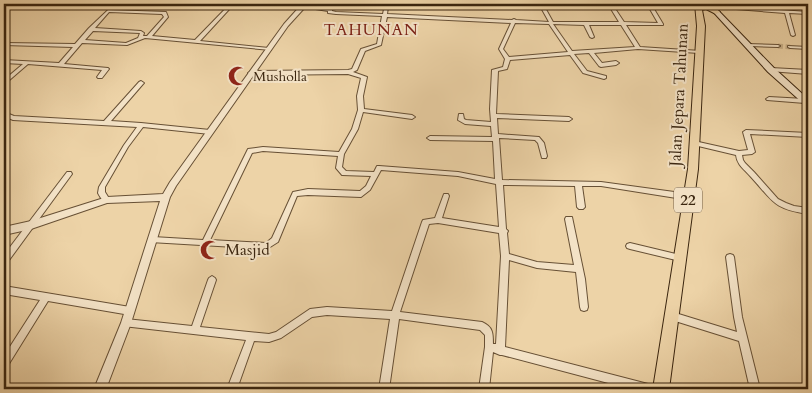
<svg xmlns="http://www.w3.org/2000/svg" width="812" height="393" font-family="Cardo,serif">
  <rect width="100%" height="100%" fill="#edd3a7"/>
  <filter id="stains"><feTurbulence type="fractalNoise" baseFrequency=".004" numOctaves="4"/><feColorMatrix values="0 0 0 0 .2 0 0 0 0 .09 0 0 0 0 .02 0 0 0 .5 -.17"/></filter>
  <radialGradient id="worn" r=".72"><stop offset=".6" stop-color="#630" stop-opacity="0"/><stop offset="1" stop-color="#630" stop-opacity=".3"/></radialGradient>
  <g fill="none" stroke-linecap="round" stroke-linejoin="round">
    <!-- minor-tunnel -->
    <path stroke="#c9b089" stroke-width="5" stroke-dasharray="5 2.5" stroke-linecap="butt" d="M 778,46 L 790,47"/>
    <defs>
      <g id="minor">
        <path d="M 230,4 L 234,4 L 200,41 L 269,48 L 271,49 L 271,50 L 145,38 L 127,45 L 82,43 L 64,64 L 108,68 L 109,69 L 102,78 L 98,78 L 97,77 L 102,70 L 28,64 L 6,83 L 4,84 L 4,80 L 23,64 L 4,63 L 4,60 L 59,63 L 73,47 L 4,45 L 4,43 L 75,44 L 89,28 L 108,10 L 166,12 L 168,17 L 152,36 L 195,40 ZM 109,12 L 162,14 L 164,17 L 147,36 L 143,36 L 144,33 L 141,31 L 95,28 ZM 93,31 L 140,33 L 138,38 L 126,43 L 85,40 Z"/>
        <path d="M 376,4 L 381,4 L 388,7 L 387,14 L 512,20 L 514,19 L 516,20 L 549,22 L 539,4 L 543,4 L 553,22 L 619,22 L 608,4 L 612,4 L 624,22 L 658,23 L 647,4 L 651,4 L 663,24 L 663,25 L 626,25 L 640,47 L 701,51 L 701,52 L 699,53 L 638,49 L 594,53 L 602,63 L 616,61 L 619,63 L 616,65 L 601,67 L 599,66 L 589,53 L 574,54 L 587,71 L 606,76 L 606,78 L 604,79 L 583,73 L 570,55 L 510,60 L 507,69 L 498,71 L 496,114 L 569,117 L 572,119 L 569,121 L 497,118 L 498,134 L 539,137 L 544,143 L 547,156 L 546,158 L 542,158 L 538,143 L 535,140 L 499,138 L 502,180 L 601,182 L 689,194 L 692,197 L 689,200 L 601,186 L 582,186 L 585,207 L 583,209 L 579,209 L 577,207 L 575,186 L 503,185 L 506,229 L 508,231 L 507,233 L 509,254 L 537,262 L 574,265 L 565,219 L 566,217 L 572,217 L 585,279 L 588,307 L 587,310 L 584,311 L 581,310 L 580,307 L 576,272 L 537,268 L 509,260 L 505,347 L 648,384 L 651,386 L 653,389 L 631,389 L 502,355 L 500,355 L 493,352 L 489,389 L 479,389 L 485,347 L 485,335 L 480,330 L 399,319 L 389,389 L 379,389 L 390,319 L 327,315 L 312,317 L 281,338 L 269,342 L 254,341 L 237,389 L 227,389 L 246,340 L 123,326 L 122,323 L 123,320 L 126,319 L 192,326 L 208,280 L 209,278 L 212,276 L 215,278 L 216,280 L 200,327 L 269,334 L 276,332 L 310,309 L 327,307 L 392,311 L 422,222 L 423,220 L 435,218 L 444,194 L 448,194 L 449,196 L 442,218 L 499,227 L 496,184 L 458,176 L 381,170 L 370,190 L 361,197 L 308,195 L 297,196 L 278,242 L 267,249 L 150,242 L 149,240 L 150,238 L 153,237 L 203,240 L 248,149 L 263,147 L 339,152 L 352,129 L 358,110 L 357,96 L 361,78 L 348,74 L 251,75 L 248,73 L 251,71 L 348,70 L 352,69 L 361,49 L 377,44 L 382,16 L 336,14 L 328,13 L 328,11 L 303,7 L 301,6 L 303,5 L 330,9 L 332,9 L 332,11 L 336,12 L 383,14 L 384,9 ZM 387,17 L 511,23 L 499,49 L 505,59 L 503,67 L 492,70 L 490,109 L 491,122 L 466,120 L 464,119 L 463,114 L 459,114 L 458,120 L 465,124 L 491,126 L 492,137 L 430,136 L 427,138 L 430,140 L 493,141 L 495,179 L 458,172 L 379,166 L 377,166 L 374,172 L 346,171 L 342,167 L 344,154 L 358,129 L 363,112 L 412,119 L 415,117 L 412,115 L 364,109 L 363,96 L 367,77 L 353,72 L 357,70 L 365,51 L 381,45 ZM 515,23 L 549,24 L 568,52 L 509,57 L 503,49 ZM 553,24 L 584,25 L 590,37 L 592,38 L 594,37 L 589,25 L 621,25 L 635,47 L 572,51 ZM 263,151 L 338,156 L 336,168 L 342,175 L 371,176 L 366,186 L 360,191 L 308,189 L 293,192 L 272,238 L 266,243 L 210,240 L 252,153 ZM 438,223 L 499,233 L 501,256 L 496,344 L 493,344 C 493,333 493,327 482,322 L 400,312 L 429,224 Z"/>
        <path d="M 563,4 L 575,4 C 572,6 566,6 563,4 Z"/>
        <path d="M 709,5 L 808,12 L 808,14 L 789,13 L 795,35 L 793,36 L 791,35 L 785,13 L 711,7 L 709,6 Z"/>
        <path d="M 747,44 L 778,45 L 780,46 L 778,47 L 749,46 L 747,46 Z"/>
        <path d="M 788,46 L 808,47 L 808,49 L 790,48 L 788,47 Z"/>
        <path d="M 771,68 L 808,70 L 808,74 L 769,71 L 769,69 Z"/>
        <path d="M 141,81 L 144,83 L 143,84 L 111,121 L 141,123 L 210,130 L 213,132 L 210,134 L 143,127 L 128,147 L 105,187 L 105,192 L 110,200 L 109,202 C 104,204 100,197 98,193 L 99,187 L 124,145 L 137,127 L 13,120 L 4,116 L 4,112 L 14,116 L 104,121 L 139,82 Z"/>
        <path d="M 769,97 L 805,99 L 808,101 L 805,103 L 767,100 L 766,99 Z"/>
        <path d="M 746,130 L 808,133 L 808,137 L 750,134 L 755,152 L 752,154 L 742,155 L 743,160 L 745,163 L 754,172 L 778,199 L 786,203 L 794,206 L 808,208 L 808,214 C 773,209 773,201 751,177 C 744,169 737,165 736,155 L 694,145 L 691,143 L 694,141 L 739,151 L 748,150 L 743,132 Z"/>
        <path d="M 67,172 L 71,172 L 72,174 L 7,263 L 4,264 L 4,255 Z"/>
        <path d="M 630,243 L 680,255 L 683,256 L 684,258 L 683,260 L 680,261 L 630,249 L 627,248 L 626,246 L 627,244 Z"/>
        <path d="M 730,254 L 733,255 L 734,257 L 742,317 L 760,389 L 750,389 L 739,341 L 672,320 L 669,319 L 668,316 L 669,313 L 672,312 L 737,332 L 734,317 L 726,257 L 727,255 Z"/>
        <path d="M 4,286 L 130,307 L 133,308 L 134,311 L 133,314 L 130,315 L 48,301 L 7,367 L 4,369 L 4,356 L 40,300 L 4,294 Z"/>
      </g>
      <path id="tertiary" d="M 302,4 L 308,4 L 288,26 L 176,186 L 170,197 L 131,323 L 106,389 L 94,389 L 121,323 L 160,201 L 107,203 L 31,229 L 4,235 L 4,227 L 31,221 L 107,197 L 163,194 L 170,182 L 284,24 Z"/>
      <path id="secondary" d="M 706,4 L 712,4 L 774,68 L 808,99 L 808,105 L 805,105 L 768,72 Z"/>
      <path id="trunk" d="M 695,4 L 710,5 L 720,12 L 716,14 L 706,9 L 702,10 L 705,26 L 698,169 L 669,389 L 653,389 L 688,169 L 697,26 Z"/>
    </defs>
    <!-- minor casing -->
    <use href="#minor" stroke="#675035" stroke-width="2"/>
    <!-- tertiary casing -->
    <use href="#tertiary" stroke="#675035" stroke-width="2"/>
    <!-- secondary casing -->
    <use href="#secondary" stroke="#3a250f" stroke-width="2"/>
    <!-- trunk casing -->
    <use href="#trunk" stroke="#3a250f" stroke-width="2"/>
    <!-- minor -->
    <use href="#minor" fill="#f3e2c6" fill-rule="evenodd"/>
    <!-- tertiary -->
    <use href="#tertiary" fill="#f3e2c6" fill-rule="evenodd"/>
    <!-- secondary -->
    <use href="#secondary" fill="#f3e2c6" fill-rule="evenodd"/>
    <!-- trunk -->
    <use href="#trunk" fill="#edd3a7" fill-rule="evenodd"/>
  </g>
  <!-- icons -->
  <defs>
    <symbol id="mosque-bare" viewBox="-9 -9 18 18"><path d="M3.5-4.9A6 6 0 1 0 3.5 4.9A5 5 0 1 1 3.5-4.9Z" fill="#8f2418" stroke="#f3e2c6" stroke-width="2.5" paint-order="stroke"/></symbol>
  </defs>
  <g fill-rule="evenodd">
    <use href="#mosque-bare" x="224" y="62" width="28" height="28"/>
    <use href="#mosque-bare" x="196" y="236" width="28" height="28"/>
  </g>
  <g text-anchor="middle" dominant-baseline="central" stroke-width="4" stroke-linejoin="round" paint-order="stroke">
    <!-- far-poi labels -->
    <g font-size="14" fill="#3a250f" stroke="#f3e2c6" text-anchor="start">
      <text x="253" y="76">Musholla</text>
    </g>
    <!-- shield labels -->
    <rect fill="#f3e2c6" stroke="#725e46" stroke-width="1" x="674" y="187.5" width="28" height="25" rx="4"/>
    <g font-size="15" font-weight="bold" fill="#3a250f">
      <text x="688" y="200">22</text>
    </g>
    <!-- far-quarter labels -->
    <g font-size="16" letter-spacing="1" fill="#7a1f14" stroke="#f3e2c6">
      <text x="371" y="30">TAHUNAN</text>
    </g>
    <!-- street labels -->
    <g font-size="16" fill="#3a250f" stroke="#f3e2c6">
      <text transform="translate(679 95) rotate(-87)">Jalan Jepara Tahunan</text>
    </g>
    <!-- poi labels -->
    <g font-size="16" fill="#3a250f" stroke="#f3e2c6" text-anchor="start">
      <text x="225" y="250">Masjid</text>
    </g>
  </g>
  <!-- margin -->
  <rect width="812" height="393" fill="none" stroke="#edd3a7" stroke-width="20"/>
  <rect x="5" y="5" width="802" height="383" fill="none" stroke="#3a250f" stroke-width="2.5"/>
  <rect x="10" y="10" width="792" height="373" fill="none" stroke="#3a250f"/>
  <rect width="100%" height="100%" filter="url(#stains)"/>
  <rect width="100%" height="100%" fill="url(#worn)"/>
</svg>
